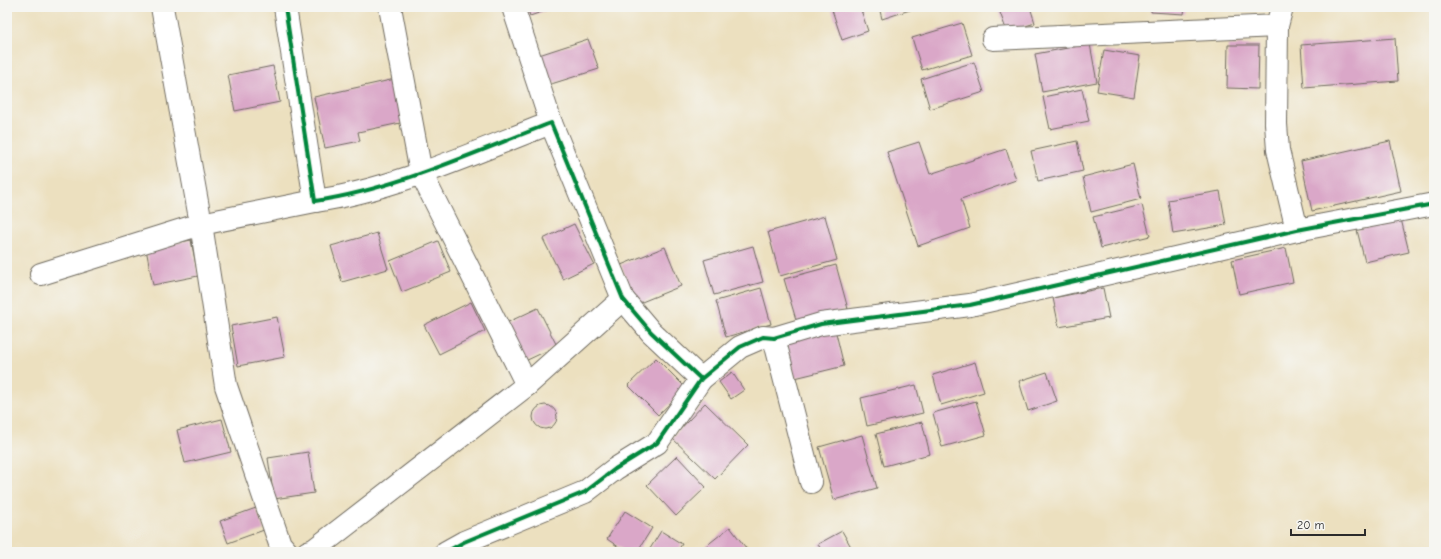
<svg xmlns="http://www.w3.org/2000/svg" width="1441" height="559" font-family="'Comic Neue',sans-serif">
  <rect width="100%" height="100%" fill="#f6f6f2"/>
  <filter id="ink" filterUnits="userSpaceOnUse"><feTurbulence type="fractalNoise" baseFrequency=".025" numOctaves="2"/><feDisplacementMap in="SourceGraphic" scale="8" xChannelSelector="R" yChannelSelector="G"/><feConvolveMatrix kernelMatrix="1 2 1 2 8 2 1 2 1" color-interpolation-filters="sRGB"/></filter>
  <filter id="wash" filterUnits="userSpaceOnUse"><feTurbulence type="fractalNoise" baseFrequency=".012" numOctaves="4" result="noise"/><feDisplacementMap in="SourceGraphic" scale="16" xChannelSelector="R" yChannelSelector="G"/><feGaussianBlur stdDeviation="0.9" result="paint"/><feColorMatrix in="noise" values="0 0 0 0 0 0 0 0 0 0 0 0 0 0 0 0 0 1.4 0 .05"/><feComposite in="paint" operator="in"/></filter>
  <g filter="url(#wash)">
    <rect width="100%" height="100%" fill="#ece0bf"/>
    <g id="blocks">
      <!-- building -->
      <g fill="#daa7c8">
        <path d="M 527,7 L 556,7 L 530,16 Z"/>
        <path d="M 831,7 L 860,7 L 868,31 L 842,40 Z"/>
        <path d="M 879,7 L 919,7 L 882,19 Z"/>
        <path d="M 998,7 L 1030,7 L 1035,23 L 1007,32 Z"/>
        <path d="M 1128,7 L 1143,7 L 1143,10 Z"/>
        <path d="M 1151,7 L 1185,7 L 1184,14 L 1151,12 Z"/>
        <path d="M 962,23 L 972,55 L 922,70 L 912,38 Z"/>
        <path d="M 1395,38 L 1398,81 L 1304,88 L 1301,45 Z"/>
        <path d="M 588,39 L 599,69 L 548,85 L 539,55 Z"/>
        <path d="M 1090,44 L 1097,82 L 1042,92 L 1035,54 Z"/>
        <path d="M 1228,45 L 1259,45 L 1258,89 L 1227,88 Z"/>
        <path d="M 1104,50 L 1140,56 L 1134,97 L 1097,91 Z"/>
        <path d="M 974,62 L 984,92 L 930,109 L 921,79 Z"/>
        <path d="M 273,66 L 280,102 L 235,111 L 228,75 Z"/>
        <path d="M 395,79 L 405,122 L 358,132 L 360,141 L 325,148 L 314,97 Z"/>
        <path d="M 1082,89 L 1089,121 L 1050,129 L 1043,97 Z"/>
        <path d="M 1077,141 L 1083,171 L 1038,181 L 1031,151 Z"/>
        <path d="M 1390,141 L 1401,191 L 1312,211 L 1301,161 Z"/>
        <path d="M 919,142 L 930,174 L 1006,149 L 1016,180 L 961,199 L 970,228 L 918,246 L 887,152 Z"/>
        <path d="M 1133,164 L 1141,199 L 1091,212 L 1083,177 Z"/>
        <path d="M 1220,191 L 1226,225 L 1173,234 L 1168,200 Z"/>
        <path d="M 1142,205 L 1150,236 L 1101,248 L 1093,217 Z"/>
        <path d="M 825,216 L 837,260 L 780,276 L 768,232 Z"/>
        <path d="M 1401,219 L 1409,252 L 1365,262 L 1357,230 Z"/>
        <path d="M 574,224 L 594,264 L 563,279 L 543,239 Z"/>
        <path d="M 377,233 L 388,269 L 342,282 L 331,246 Z"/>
        <path d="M 191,240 L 198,276 L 153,285 L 146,249 Z"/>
        <path d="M 438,241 L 451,272 L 402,292 L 390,261 Z"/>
        <path d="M 753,246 L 763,282 L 714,295 L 704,260 Z"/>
        <path d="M 665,247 L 681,286 L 637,304 L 621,265 Z"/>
        <path d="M 1286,248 L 1293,282 L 1239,294 L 1232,260 Z"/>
        <path d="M 836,265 L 848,309 L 797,323 L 784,279 Z"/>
        <path d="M 761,288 L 771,324 L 726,337 L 716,301 Z"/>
        <path d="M 1103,288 L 1109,318 L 1059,327 L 1053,298 Z"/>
        <path d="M 471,302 L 485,331 L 439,354 L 424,325 Z"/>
        <path d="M 538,308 L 557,346 L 523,362 L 504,324 Z"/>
        <path d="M 277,317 L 285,357 L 238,366 L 231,326 Z"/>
        <path d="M 835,329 L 844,366 L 795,378 L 786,341 Z"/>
        <path d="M 656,358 L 686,388 L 658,415 L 628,385 Z"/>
        <path d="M 975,362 L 984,392 L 941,405 L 933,375 Z"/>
        <path d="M 732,372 L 744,390 L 731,399 L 719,382 Z"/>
        <path d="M 1047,372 L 1057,401 L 1028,411 L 1019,381 Z"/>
        <path d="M 916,385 L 923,413 L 867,426 L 861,398 Z"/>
        <path d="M 976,401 L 986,435 L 942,447 L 933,413 Z"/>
        <path d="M 705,403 L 748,445 L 715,479 L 672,438 Z"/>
        <circle cx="545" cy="417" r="12"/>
        <path d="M 222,419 L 231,452 L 185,463 L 177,430 Z"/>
        <path d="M 922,422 L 930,454 L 884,466 L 876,434 Z"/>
        <path d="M 862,435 L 877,488 L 834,500 L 819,447 Z"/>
        <path d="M 308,452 L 314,493 L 274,499 L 268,458 Z"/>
        <path d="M 677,456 L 706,487 L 676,516 L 647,485 Z"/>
        <path d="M 256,508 L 264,530 L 228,543 L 220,521 Z"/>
        <path d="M 625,511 L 652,528 L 637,552 L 626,552 L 607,539 Z"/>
        <path d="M 730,527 L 749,552 L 703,552 L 701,550 Z"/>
        <path d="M 661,531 L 682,544 L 677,552 L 648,552 Z"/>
        <path d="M 842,531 L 854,552 L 822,552 L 818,544 Z"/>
      </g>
    </g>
  </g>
  <g filter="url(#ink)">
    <use href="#blocks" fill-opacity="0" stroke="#6f6a5f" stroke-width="1"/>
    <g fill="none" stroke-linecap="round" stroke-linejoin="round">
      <defs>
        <g id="minor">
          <path d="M 162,7 L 201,224 L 226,386 L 280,544 L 287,552"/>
          <path d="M 285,7 L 315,201 C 394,190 477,151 551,123 L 623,299 L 651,332 L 701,379"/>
          <path d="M 390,7 L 421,173 L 527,385"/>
          <path d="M 513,7 L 551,123"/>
          <path d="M 1282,7 L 1277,26 L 1276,124 L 1278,150 L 1297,230"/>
          <path d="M 993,39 L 1277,26"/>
          <path d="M 41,274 L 201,224 L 315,201"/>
          <path d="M 774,338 L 811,482"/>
          <path d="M 308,552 L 314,550 L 527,385 L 623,299"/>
          <path d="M 446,552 L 464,542 L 585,492 L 615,469 L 657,443 L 701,379 L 740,347 L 763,337 L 774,338 L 821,324 L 970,305 L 1297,230 L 1434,204"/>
        </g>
      </defs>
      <!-- minor casing -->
      <use href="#minor" stroke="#6f6a5f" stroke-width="24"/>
      <!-- minor -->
      <use href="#minor" stroke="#fff" stroke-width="22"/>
      <defs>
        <g id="cycleway">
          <path d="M 285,7 L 315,201 C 394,190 477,151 551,123 L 623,299 L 651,332 L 701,379"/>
          <path d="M 446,552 L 464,542 L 585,492 L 615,469 L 657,443 L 701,379 L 740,347 L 763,337 L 774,338 L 821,324 L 970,305 L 1297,230 L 1434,204"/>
        </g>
      </defs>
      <!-- cycleway casing -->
      <use href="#cycleway" stroke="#f6f6f2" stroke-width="6"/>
      <!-- cycleway -->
      <use href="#cycleway" stroke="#00873e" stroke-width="4"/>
    </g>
  </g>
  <!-- margin -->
  <rect width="1441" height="559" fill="none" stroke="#f6f6f2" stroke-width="24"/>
  <!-- scale -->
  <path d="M1291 529v6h74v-6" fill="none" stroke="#2b2b2b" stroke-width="2"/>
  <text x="1297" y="529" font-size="12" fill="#2b2b2b" stroke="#f6f6f2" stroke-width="3" paint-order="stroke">20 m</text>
</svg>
